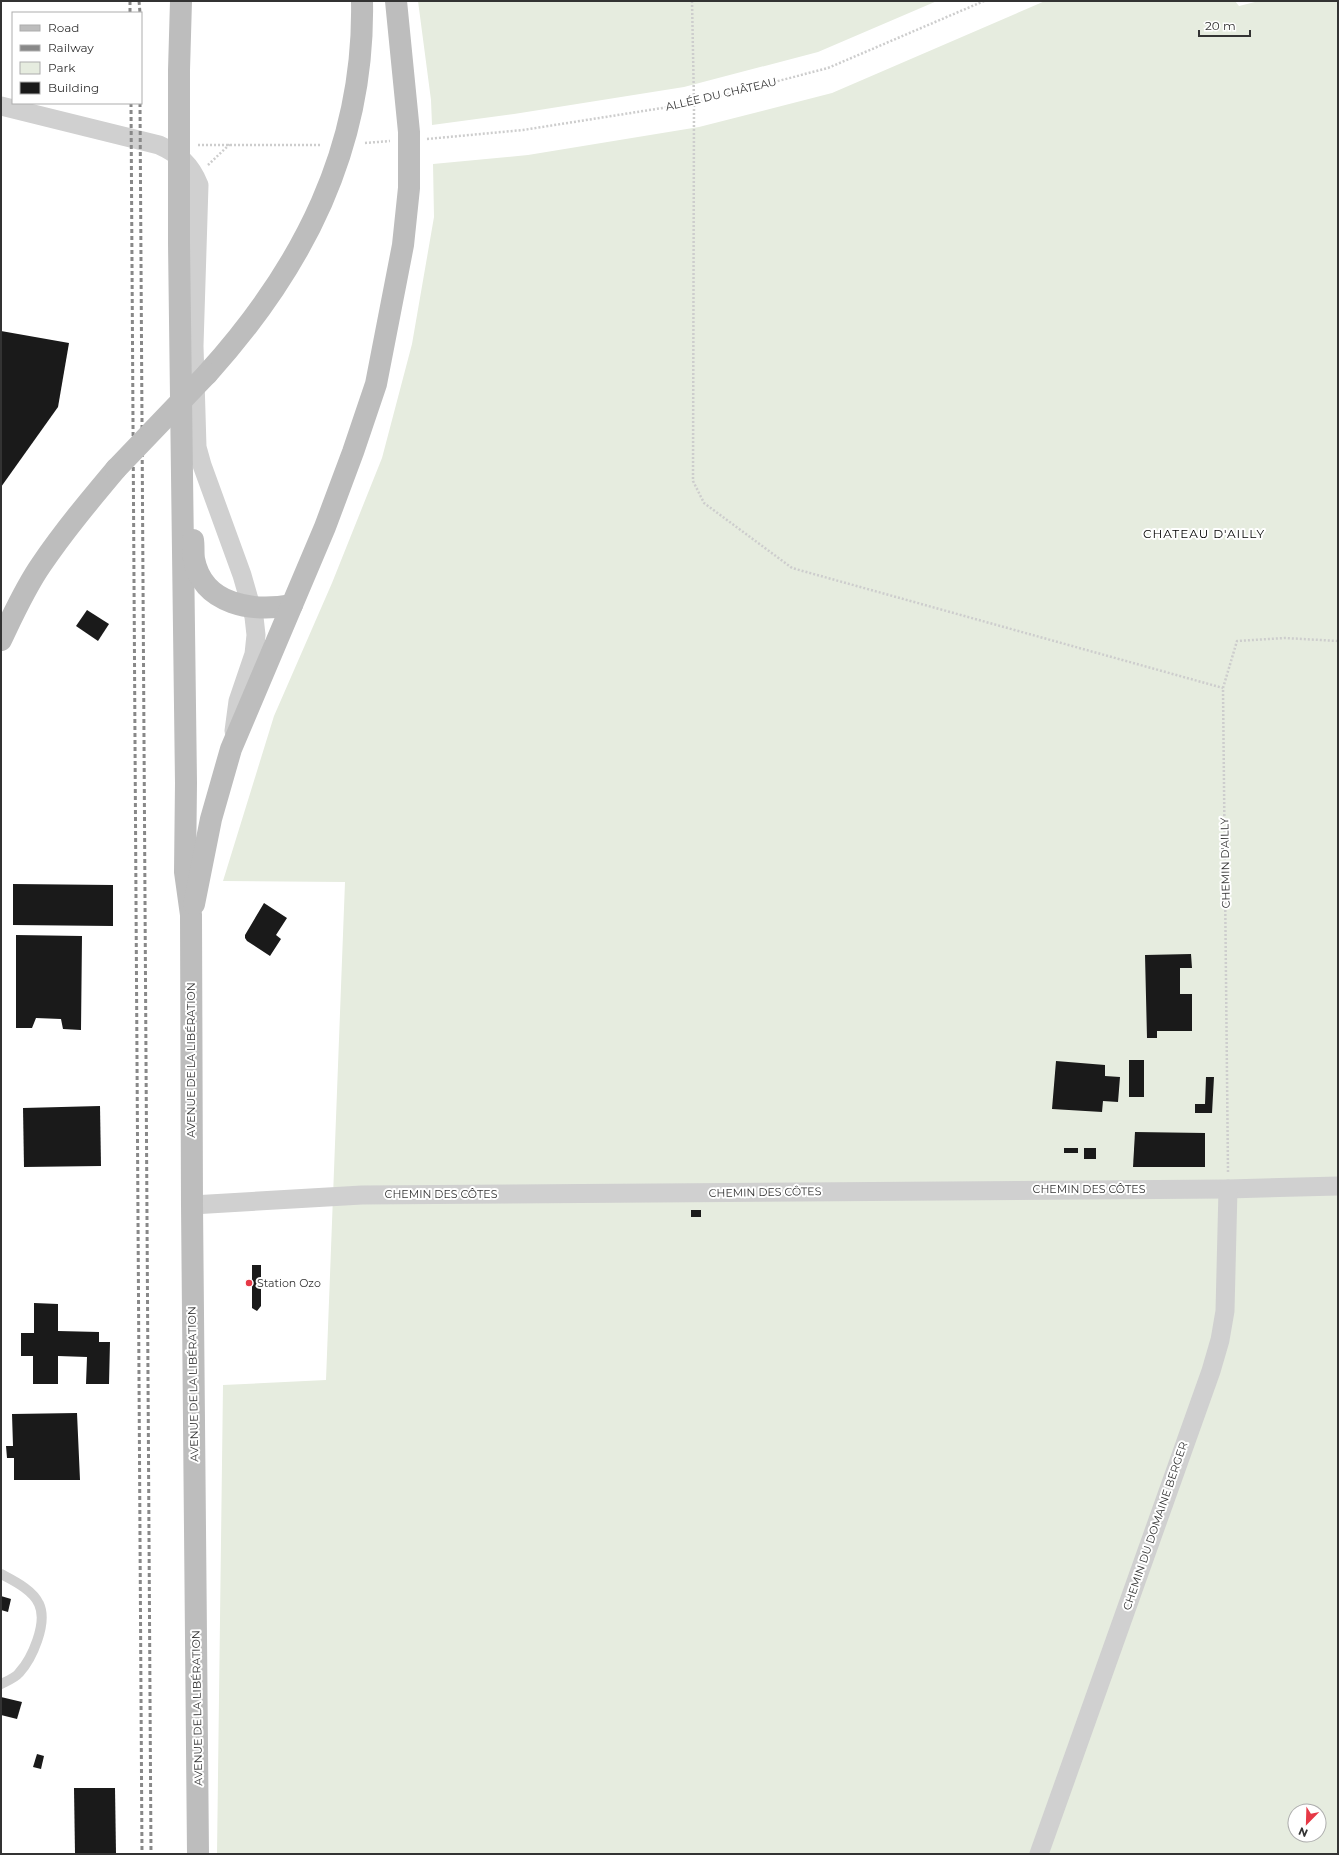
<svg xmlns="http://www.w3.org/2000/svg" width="1339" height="1855" font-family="Montserrat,sans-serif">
  <rect width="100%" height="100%" fill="#fff"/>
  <!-- green -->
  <g fill="#e6ecdf" fill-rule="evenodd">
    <path d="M 418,1 L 937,1 L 818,52 L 684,87 L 514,114 L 432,125 L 431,100 Z"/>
    <path d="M 1045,1 L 1235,1 L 1239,6 L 1259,1 L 1338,1 L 1338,1854 L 217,1854 L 223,1385 L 326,1380 L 345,882 L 223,881 L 274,716 L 332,583 L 382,458 L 412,344 L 434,217 L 433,164 L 528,155 L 699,127 L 832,93 ZM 1295,1811 L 1319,1811 L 1319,1835 L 1295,1835 Z"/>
  </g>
  <!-- building -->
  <g fill="#1a1a1a">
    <path d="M 1,331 L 69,343 L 58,407 L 1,487 Z"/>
    <path d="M 87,610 L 109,624 L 98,641 L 76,626 Z"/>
    <path d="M 13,884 L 113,885 L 113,926 L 13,925 Z"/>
    <path d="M 264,903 L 287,918 L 276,935 L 281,939 L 270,956 L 247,941 L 245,938 L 245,935 Z"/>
    <path d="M 16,935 L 82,936 L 81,1030 L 63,1029 L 61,1019 L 36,1018 L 32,1028 L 16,1028 Z"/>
    <path d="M 1191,954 L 1192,968 L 1180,968 L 1180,994 L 1192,994 L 1192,1031 L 1157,1031 L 1157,1038 L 1147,1038 L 1145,955 Z"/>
    <rect x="1129" y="1060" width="15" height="37"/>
    <path d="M 1056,1061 L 1105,1065 L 1105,1076 L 1120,1077 L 1118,1102 L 1103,1101 L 1102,1112 L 1052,1109 Z"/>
    <path d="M 1206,1077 L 1214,1077 L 1212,1113 L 1195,1113 L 1195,1104 L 1205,1104 Z"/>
    <path d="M 100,1106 L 101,1166 L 24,1167 L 23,1108 Z"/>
    <path d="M 1135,1132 L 1205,1133 L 1205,1167 L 1133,1167 Z"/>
    <rect x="1064" y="1148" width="14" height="5"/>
    <rect x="1084" y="1148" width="12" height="11"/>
    <rect x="691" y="1210" width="10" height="7"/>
    <path d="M 252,1265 L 261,1265 L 261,1306 L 257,1311 L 252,1308 Z"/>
    <path d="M 34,1303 L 58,1304 L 58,1331 L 99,1332 L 99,1342 L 110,1342 L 109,1384 L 86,1384 L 87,1357 L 58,1356 L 58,1384 L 33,1384 L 33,1356 L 21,1356 L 21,1333 L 34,1333 Z"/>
    <path d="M 77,1413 L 80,1480 L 14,1480 L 14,1458 L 7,1458 L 6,1446 L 13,1446 L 12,1414 Z"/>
    <path d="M 1,1596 L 11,1599 L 8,1612 L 1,1610 Z"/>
    <path d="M 1,1697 L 22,1702 L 17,1719 L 1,1715 Z"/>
    <path d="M 37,1754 L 44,1756 L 41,1769 L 33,1767 Z"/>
    <path d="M 74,1788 L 115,1788 L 116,1854 L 75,1854 Z"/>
  </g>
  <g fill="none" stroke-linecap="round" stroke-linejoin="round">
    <!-- path -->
    <g stroke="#cdcdcd" stroke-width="2.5" stroke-dasharray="2 2" stroke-linecap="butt">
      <path d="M 692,1 L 694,103 L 693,481 L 704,503 L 792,568 L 1223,688"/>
      <path d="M 427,139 L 523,130 L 694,103 L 828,68 L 984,1"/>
      <path d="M 365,143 L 390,141"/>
      <path d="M 198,145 L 320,145"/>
      <path d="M 208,165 L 230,144"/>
      <path d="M 1228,1172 L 1223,688 L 1237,641 L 1285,638 L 1338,641"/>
    </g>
    <!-- lane -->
    <path stroke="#d0d0d0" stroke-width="10" d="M 1,1574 C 14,1581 33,1590 39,1604 C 48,1623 32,1659 19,1673 C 15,1678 7,1681 1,1684"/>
    <!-- street -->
    <g stroke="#d0d0d0" stroke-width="19">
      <path d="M 1,106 L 159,145 C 179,154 191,165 199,185 L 194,346 L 197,447 L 202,465 L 242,575 L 254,617 L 256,635 L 254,654 L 238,701 L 234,731"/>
      <path d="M 192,1205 L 362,1195 L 1228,1189 L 1338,1186"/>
      <path d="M 1039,1854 L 1211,1371 L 1220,1340 L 1225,1311 L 1228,1189"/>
    </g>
    <!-- secondary -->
    <g stroke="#bdbdbd" stroke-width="22">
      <path d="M 181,1 L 179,70 L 179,243 L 186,783 L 185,872 L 191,915 L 192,1205 L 198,1854"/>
      <path d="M 207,374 C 303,268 365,147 362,1"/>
      <path d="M 193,540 C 194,546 193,553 194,559 C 203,606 254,612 292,605"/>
      <path d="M 1,640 C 13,615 25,588 41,565 C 64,531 90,500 116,469"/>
      <path d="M 194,904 L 211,819 L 231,749 L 325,527 L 353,452 L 376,384 L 403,245 L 409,188 L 409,132 L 396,1"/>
    </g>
    <!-- rail -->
    <g stroke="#888" stroke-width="3" stroke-dasharray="4 3" stroke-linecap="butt">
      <path d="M 130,1 L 130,13"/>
      <path d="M 139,1 L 140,13"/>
      <path d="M 131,103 L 142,1854"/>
      <path d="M 140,103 L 151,1854"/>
    </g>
    <!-- secondary-bridge -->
    <path stroke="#bdbdbd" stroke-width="22" d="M 116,469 L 207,374"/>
  </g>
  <!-- markers -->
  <circle fill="#e63946" stroke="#fff" stroke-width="1.5" cx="249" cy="1283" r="4"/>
  <g text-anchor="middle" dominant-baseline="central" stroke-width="4" stroke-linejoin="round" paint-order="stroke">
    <!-- street labels -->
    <g font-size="11" fill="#333" stroke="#fff">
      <text transform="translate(721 94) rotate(-13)">ALLÉE DU CHÂTEAU</text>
      <text transform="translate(1225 863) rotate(-91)">CHEMIN D'AILLY</text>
      <text transform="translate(191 1060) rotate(-90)">AVENUE DE LA LIBÉRATION</text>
      <text x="1089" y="1189">CHEMIN DES CÔTES</text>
      <text transform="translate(765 1192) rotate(-1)">CHEMIN DES CÔTES</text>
      <text x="441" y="1194">CHEMIN DES CÔTES</text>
      <text transform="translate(193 1384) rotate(-91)">AVENUE DE LA LIBÉRATION</text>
      <text transform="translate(1155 1526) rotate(-71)">CHEMIN DU DOMAINE BERGER</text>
      <text transform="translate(197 1708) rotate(-91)">AVENUE DE LA LIBÉRATION</text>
    </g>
    <!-- poi labels -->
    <g font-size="11" fill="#333" stroke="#fff" text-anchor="start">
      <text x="257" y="1283">Station Ozo</text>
    </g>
    <!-- neighbourhood labels -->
    <g font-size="12" letter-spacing="1" fill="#000" stroke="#fff">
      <text x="1204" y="533">CHATEAU D'AILLY</text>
    </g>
  </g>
  <!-- border -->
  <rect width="1339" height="1855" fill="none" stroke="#333333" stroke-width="4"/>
  <!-- legend -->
  <rect x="12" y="12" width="130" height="92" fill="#ffffff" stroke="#adadad"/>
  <rect x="20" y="25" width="20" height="6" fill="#bdbdbd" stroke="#adadad"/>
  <text x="48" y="32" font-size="12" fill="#333333">Road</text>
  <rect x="20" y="45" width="20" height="6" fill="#888888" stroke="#adadad"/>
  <text x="48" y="52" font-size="12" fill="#333333">Railway</text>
  <rect x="20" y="62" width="20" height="12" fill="#e6ecdf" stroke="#adadad"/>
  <text x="48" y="72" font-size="12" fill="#333333">Park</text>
  <rect x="20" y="82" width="20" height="12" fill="#1a1a1a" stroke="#adadad"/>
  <text x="48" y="92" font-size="12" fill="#333333">Building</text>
  <!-- north arrow -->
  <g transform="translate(1307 1823) rotate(203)"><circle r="19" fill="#ffffff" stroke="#adadad"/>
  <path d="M0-3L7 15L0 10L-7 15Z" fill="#e63946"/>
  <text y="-6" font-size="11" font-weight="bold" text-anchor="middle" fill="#333333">N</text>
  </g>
  <!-- scale -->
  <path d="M1199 30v6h51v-6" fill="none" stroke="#333333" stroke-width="2"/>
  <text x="1205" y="30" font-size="12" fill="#333333" stroke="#ffffff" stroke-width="3" paint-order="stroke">20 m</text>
</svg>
